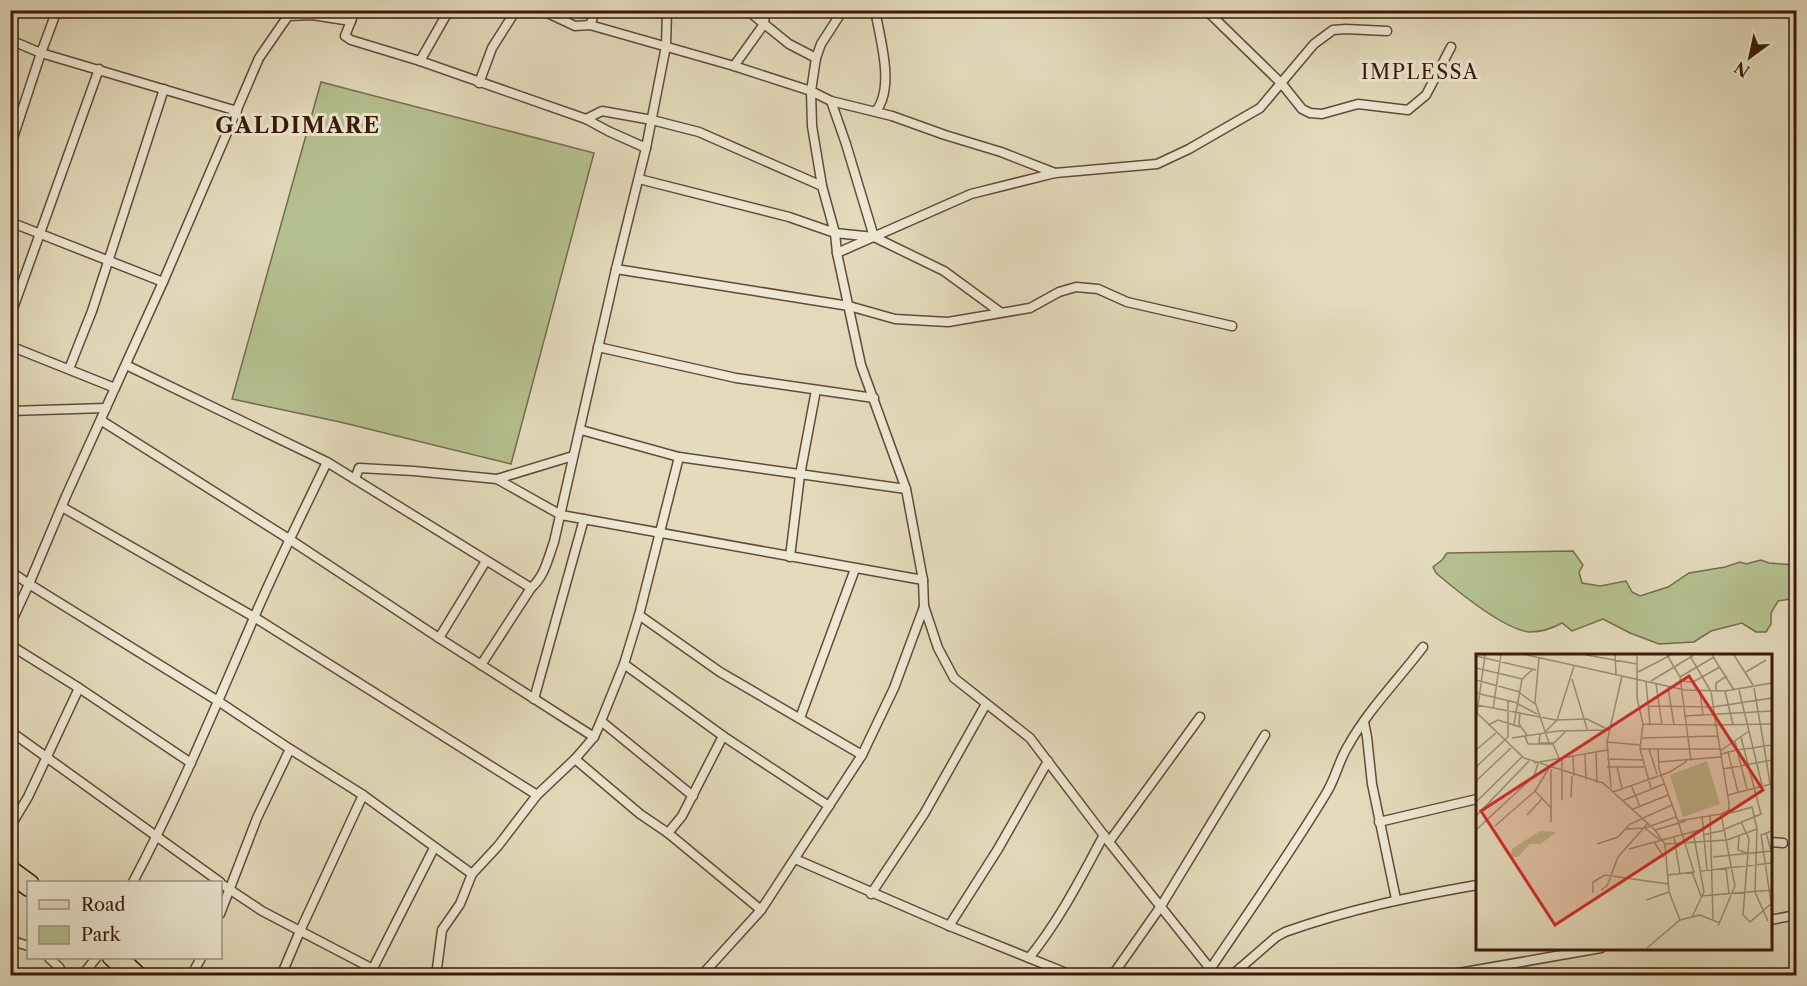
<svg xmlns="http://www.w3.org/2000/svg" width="1807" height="986" font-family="'Libre Caslon Text',serif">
  <rect width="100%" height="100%" fill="#e4dbbc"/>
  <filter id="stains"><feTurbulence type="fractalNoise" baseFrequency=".00333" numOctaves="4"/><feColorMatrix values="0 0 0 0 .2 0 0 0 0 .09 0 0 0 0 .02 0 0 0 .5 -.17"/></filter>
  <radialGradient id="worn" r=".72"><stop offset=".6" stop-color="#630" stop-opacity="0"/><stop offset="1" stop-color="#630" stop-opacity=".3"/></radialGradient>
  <!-- green -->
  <g fill="#b5c090" stroke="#776c4c" stroke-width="1.5">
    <path d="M 321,82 L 594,153 L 511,464 L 340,422 L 232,399 Z"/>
    <path d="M 1573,551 L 1583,565 L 1579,572 L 1582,583 L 1600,586 L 1626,581 L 1632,592 L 1640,596 L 1668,587 L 1689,573 L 1725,567 L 1740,562 L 1746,564 L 1761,560 L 1769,563 L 1796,565 L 1796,598 L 1778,601 L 1771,613 L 1771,624 L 1766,632 L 1756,632 L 1742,623 L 1711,631 L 1694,642 L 1659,644 L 1630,633 L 1603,619 L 1572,631 L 1562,623 C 1553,628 1541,632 1530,632 C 1505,630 1456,590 1436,573 L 1433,567 L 1442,560 L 1447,553 Z"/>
  </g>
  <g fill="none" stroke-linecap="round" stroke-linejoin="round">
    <defs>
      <g id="minor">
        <path d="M 355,10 L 351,21 L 312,15 L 288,16 L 259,58 L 163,282 L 66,496 L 29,584 L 218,701 L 290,749 L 363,795 L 472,874"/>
        <path d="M 541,10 L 575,26 L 590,25 L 734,66 L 811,91 L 831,101 L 892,116 L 945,135 L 1001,152 L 1055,173"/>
        <path d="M 747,10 L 789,44 L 816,58"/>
        <path d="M 843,10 L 821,44 L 816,58 L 811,91 L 812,126 L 822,186 L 835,233 L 837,253 L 861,365 L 906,489 L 923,580 L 924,606 L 938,648 L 954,678 L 1030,738 L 1109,842 L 1216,976"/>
        <path d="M 875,10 C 880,39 895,87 876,111"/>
        <path d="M 1206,10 L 1282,84 L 1302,109 L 1310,113 L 1322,114 L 1358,104 L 1408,110 L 1426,95 L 1451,47"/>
        <path d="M 351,21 L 345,36 L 351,40 L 420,61 L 586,119 L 608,131 L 646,148 L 616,269 L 554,542 C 548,558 545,576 531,588 L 481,665"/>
        <path d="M 590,25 L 596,10"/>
        <path d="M 10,40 L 41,53 L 237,111"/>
        <path d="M 420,61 L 449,10"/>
        <path d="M 734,66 L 764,24 L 765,10"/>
        <path d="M 479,83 L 492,48 L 516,10"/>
        <path d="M 831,101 L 846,144 L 874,237"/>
        <path d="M 586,119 L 602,111 L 652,120 L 699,132 L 822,186"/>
        <path d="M 10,147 L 41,53 L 57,10"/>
        <path d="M 646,148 L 666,46 L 667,10"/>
        <path d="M 639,179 L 789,217 L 835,233 L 874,237 L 944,271 L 1000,312"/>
        <path d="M 10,222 L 163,282"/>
        <path d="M 837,253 L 971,194 L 1055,173 L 1157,164 L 1189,149 L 1260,108 L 1314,44 L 1333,30 L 1346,29 L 1387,31"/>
        <path d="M 616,269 L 849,306 L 895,319 L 948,322 L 1030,308 L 1059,292 L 1076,287 L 1098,289 L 1127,302 L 1232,326"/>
        <path d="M 10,317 L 99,69"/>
        <path d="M 10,346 L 115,388"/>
        <path d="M 598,347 L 736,378 L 874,398"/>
        <path d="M 126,365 L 327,462 L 531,588"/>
        <path d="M 69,369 L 92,311 L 164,89"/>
        <path d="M 10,411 L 106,408"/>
        <path d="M 102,421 L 289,539 L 439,638 L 594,737"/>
        <path d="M 581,430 L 679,457 L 906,489"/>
        <path d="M 355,479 L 359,468 L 414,471 L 497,479 L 561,515 L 923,580"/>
        <path d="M 497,479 L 573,456"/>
        <path d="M 62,507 L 254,617 L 537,795"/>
        <path d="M 790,557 L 800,475 L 816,390"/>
        <path d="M 10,571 L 29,584 L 10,625"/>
        <path d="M 639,615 L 720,672 L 862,755"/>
        <path d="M 439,638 L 486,561"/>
        <path d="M 10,645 L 79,688 L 191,763"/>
        <path d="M 624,664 L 723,736 L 829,806"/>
        <path d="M 534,699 L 584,519"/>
        <path d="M 800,718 L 855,569"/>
        <path d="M 601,721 L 693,796"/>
        <path d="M 1364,722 L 1367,737 L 1372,784 L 1396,899"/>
        <path d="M 10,731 L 220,882"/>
        <path d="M 575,759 L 640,814 L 668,833 L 761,910"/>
        <path d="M 1379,822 L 1477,799"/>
        <path d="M 10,827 L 28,797 L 79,688"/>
        <path d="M 668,833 L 682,816 L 723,736"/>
        <path d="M 1109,842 L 1200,717"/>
        <path d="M 1770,842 L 1783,843"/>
        <path d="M 795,859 L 952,927 L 1074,976"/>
        <path d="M 133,882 C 178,797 215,708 253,620 C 276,566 302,514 327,462"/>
        <path d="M 220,883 L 262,911 L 373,969"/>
        <path d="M 871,894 L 924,814 L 986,704"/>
        <path d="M 220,914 L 257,818 L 290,749"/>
        <path d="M 1770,920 L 1796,915"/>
        <path d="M 949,926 L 998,849 L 1048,761"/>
        <path d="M 10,940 L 28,946"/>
        <path d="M 49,958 L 59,967 L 64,976"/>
        <path d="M 1029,958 C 1061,918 1080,879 1104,835"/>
        <path d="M 1211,968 C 1250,910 1291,852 1327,792 C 1336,777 1339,760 1348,746 C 1368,710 1398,680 1423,647"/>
        <path d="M 82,976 L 96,958"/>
        <path d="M 191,976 L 201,958"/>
        <path d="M 281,976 L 300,931 L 363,795"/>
        <path d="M 369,976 L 434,848"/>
        <path d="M 436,976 L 442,930 L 460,904 L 472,874 L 498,846 L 537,795 L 575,759 L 594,737 L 601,721 L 624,664 L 639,615 L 679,457"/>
        <path d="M 701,976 L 761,910 L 862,755 L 894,688 L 924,607"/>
        <path d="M 1112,976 L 1161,906 L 1265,735"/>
        <path d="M 1231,976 L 1276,937 L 1285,932 C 1350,909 1409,897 1477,885"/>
        <path d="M 1442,976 L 1601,948"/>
      </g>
      <g id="primary">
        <path d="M 10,866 L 32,882"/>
        <path d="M 10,877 L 28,890"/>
        <path d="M 109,958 L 129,976"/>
        <path d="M 123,958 L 142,976"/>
      </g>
    </defs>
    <!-- minor casing -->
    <use href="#minor" stroke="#644a35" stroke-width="11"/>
    <!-- primary casing -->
    <use href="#primary" stroke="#391908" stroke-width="15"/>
    <!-- minor -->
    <use href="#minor" stroke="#ede8d3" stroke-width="8"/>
    <!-- primary -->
    <use href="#primary" stroke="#e4dbbc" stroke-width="12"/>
  </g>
  <g text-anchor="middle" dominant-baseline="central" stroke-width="6" stroke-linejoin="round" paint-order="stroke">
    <!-- quarter labels -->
    <g font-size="20" letter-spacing="1.5" fill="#391908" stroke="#ede8d3">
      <text x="1420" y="72">IMPLESSA</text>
    </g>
    <!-- district labels -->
    <g font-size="22" font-weight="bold" letter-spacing="1.5" fill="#391908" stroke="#ede8d3">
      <text x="298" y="125">GALDIMARE</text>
    </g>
  </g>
  <!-- overview -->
  <g transform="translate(1476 654)">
    <rect width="296" height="296" fill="#e4dbbc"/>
    <path d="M 231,107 L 244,150 L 207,163 L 194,121 ZM 64,177 L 80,178 L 65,190 L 54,190 L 42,203 L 35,203 L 36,195 Z" fill="#b5c090"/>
    <path fill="none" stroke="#a08d74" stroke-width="1.5" d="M 9,1 L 1,59 L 48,104 L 127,129 L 179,176 L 189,190 L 193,238 L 204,266M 51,1 L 209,36 L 249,37 L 296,29M 110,1 L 161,10M 139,1 L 140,20M 161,1 L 161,44 L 167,70 L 164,95 L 175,134M 191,1 L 204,23 L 215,107M 236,1 L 258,36M 258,1 L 277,31M 0,2 L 60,16M 214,2 L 234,36M 63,4 L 59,48 L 73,89M 0,14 L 46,25 L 57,15M 162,18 L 195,1M 270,18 L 290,6M 204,23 L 238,3M 96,25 L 111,75M 0,26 L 44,38M 175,27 L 218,1M 205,27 L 217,28 L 244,13M 170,28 L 174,71M 180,30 L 186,71M 192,33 L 198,71M 278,34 L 288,92 L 296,91M 240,36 L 240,29 L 251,22M 263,36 L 277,94 L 288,92 L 294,130M 224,37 L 227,62M 235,37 L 240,71 L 296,70M 249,37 L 257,71M 0,39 L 42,49M 44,39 L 59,50M 42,50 L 61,60M 1,51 L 80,66 L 111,65 L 133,76M 172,52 L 237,53 L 296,44M 17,55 L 25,1M 44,58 L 43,70 L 51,81M 208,62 L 296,57M 38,70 L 46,25M 167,70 L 240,71 L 253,149 L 253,156 L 245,160 L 259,232 L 242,272M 12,71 L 22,66 L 44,73M 69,78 L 81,66 L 98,12M 64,79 L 63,89 L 78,89 L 91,76M 49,82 L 52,90 L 77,90 L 83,104M 265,83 L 268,95 L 277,94 L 286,131M 36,84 L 82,77 L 133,76M 166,84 L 242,82M 131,88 L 164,91M 164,95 L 244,95M 173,95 L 181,120M 182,95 L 183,115 L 202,167 L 245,160M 0,96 L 20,79M 244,97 L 273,77M 120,98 L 121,129M 252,98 L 262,138M 109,100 L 110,126M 245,100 L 261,96 L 271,135M 97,102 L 98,122M 86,105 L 86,146M 131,105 L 166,106M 182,108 L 245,103M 58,109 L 131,96M 0,113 L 32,83 L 32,47M 131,113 L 168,113M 141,113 L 146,134M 247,115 L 296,106M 0,127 L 35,94M 155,131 L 164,152M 135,134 L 131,88 L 146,22M 59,137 L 76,155M 137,138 L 194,118 L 211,107M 252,141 L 295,130M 95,143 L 96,122M 146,147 L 188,130M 0,148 L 46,103M 157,155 L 192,141M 255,159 L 276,153 L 281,175 L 279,238 L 292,267M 234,160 L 237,265M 51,161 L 67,144M 0,162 L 53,107M 226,162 L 231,216M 75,168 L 75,115M 265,168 L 273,185 L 267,261 L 274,268 L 296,249M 19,172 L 59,137 L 73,114M 169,174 L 184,186M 149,175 L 169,174 L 200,163M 249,175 L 285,160 L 268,95 L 261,96 L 259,87M 0,176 L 58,122 L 62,110M 179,176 L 210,167M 296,177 L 285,181 L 296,255M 290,179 L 296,200M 227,181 L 249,176M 263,182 L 262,196 L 271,199M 198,183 L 204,220M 178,188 L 188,203M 121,190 L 142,183 L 154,170 L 196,151M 189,190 L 251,186 L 281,175M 153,195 L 227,175M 237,203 L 295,197M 250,214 L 253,240M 225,217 L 296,209M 216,218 L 225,242 L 296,236M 192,221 L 218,218 L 202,167M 125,236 L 131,232 L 142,203 L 172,169M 117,239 L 117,228 L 129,221 L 192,230M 170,246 L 193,238M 216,263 L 228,238 L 217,177M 171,294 L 204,266 L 224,261 L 244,269"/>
    <path fill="#d62828" fill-opacity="0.15" stroke="#d62828" stroke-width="3" d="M 213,22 L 287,136 L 79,271 L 5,157 Z"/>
    <rect width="296" height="296" fill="none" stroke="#391908" stroke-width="3"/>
  </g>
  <!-- margin -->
  <rect width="1807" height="986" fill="none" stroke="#e4dbbc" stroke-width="36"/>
  <rect x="12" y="12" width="1783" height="962" fill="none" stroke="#391908" stroke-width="3"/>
  <rect x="18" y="18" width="1771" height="950" fill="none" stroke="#391908" stroke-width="1.5"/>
  <!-- legend -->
  <rect x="27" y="881" width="195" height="78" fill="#ede8d3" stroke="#a59582" stroke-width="1.5"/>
  <rect x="39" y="900" width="30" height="9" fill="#e4dbbc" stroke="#a59582" stroke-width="1.5"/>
  <text x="81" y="911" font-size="18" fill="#391908">Road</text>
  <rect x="39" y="926" width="30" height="18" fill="#b5c090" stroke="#a59582" stroke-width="1.5"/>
  <text x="81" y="941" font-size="18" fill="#391908">Park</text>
  <!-- north arrow -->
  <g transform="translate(1750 57) rotate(213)" stroke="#ede8d3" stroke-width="4.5" paint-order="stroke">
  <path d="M0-4.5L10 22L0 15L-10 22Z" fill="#391908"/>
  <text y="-9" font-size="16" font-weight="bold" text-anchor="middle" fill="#391908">N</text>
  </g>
  <rect width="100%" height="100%" filter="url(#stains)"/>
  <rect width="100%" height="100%" fill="url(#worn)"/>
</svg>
